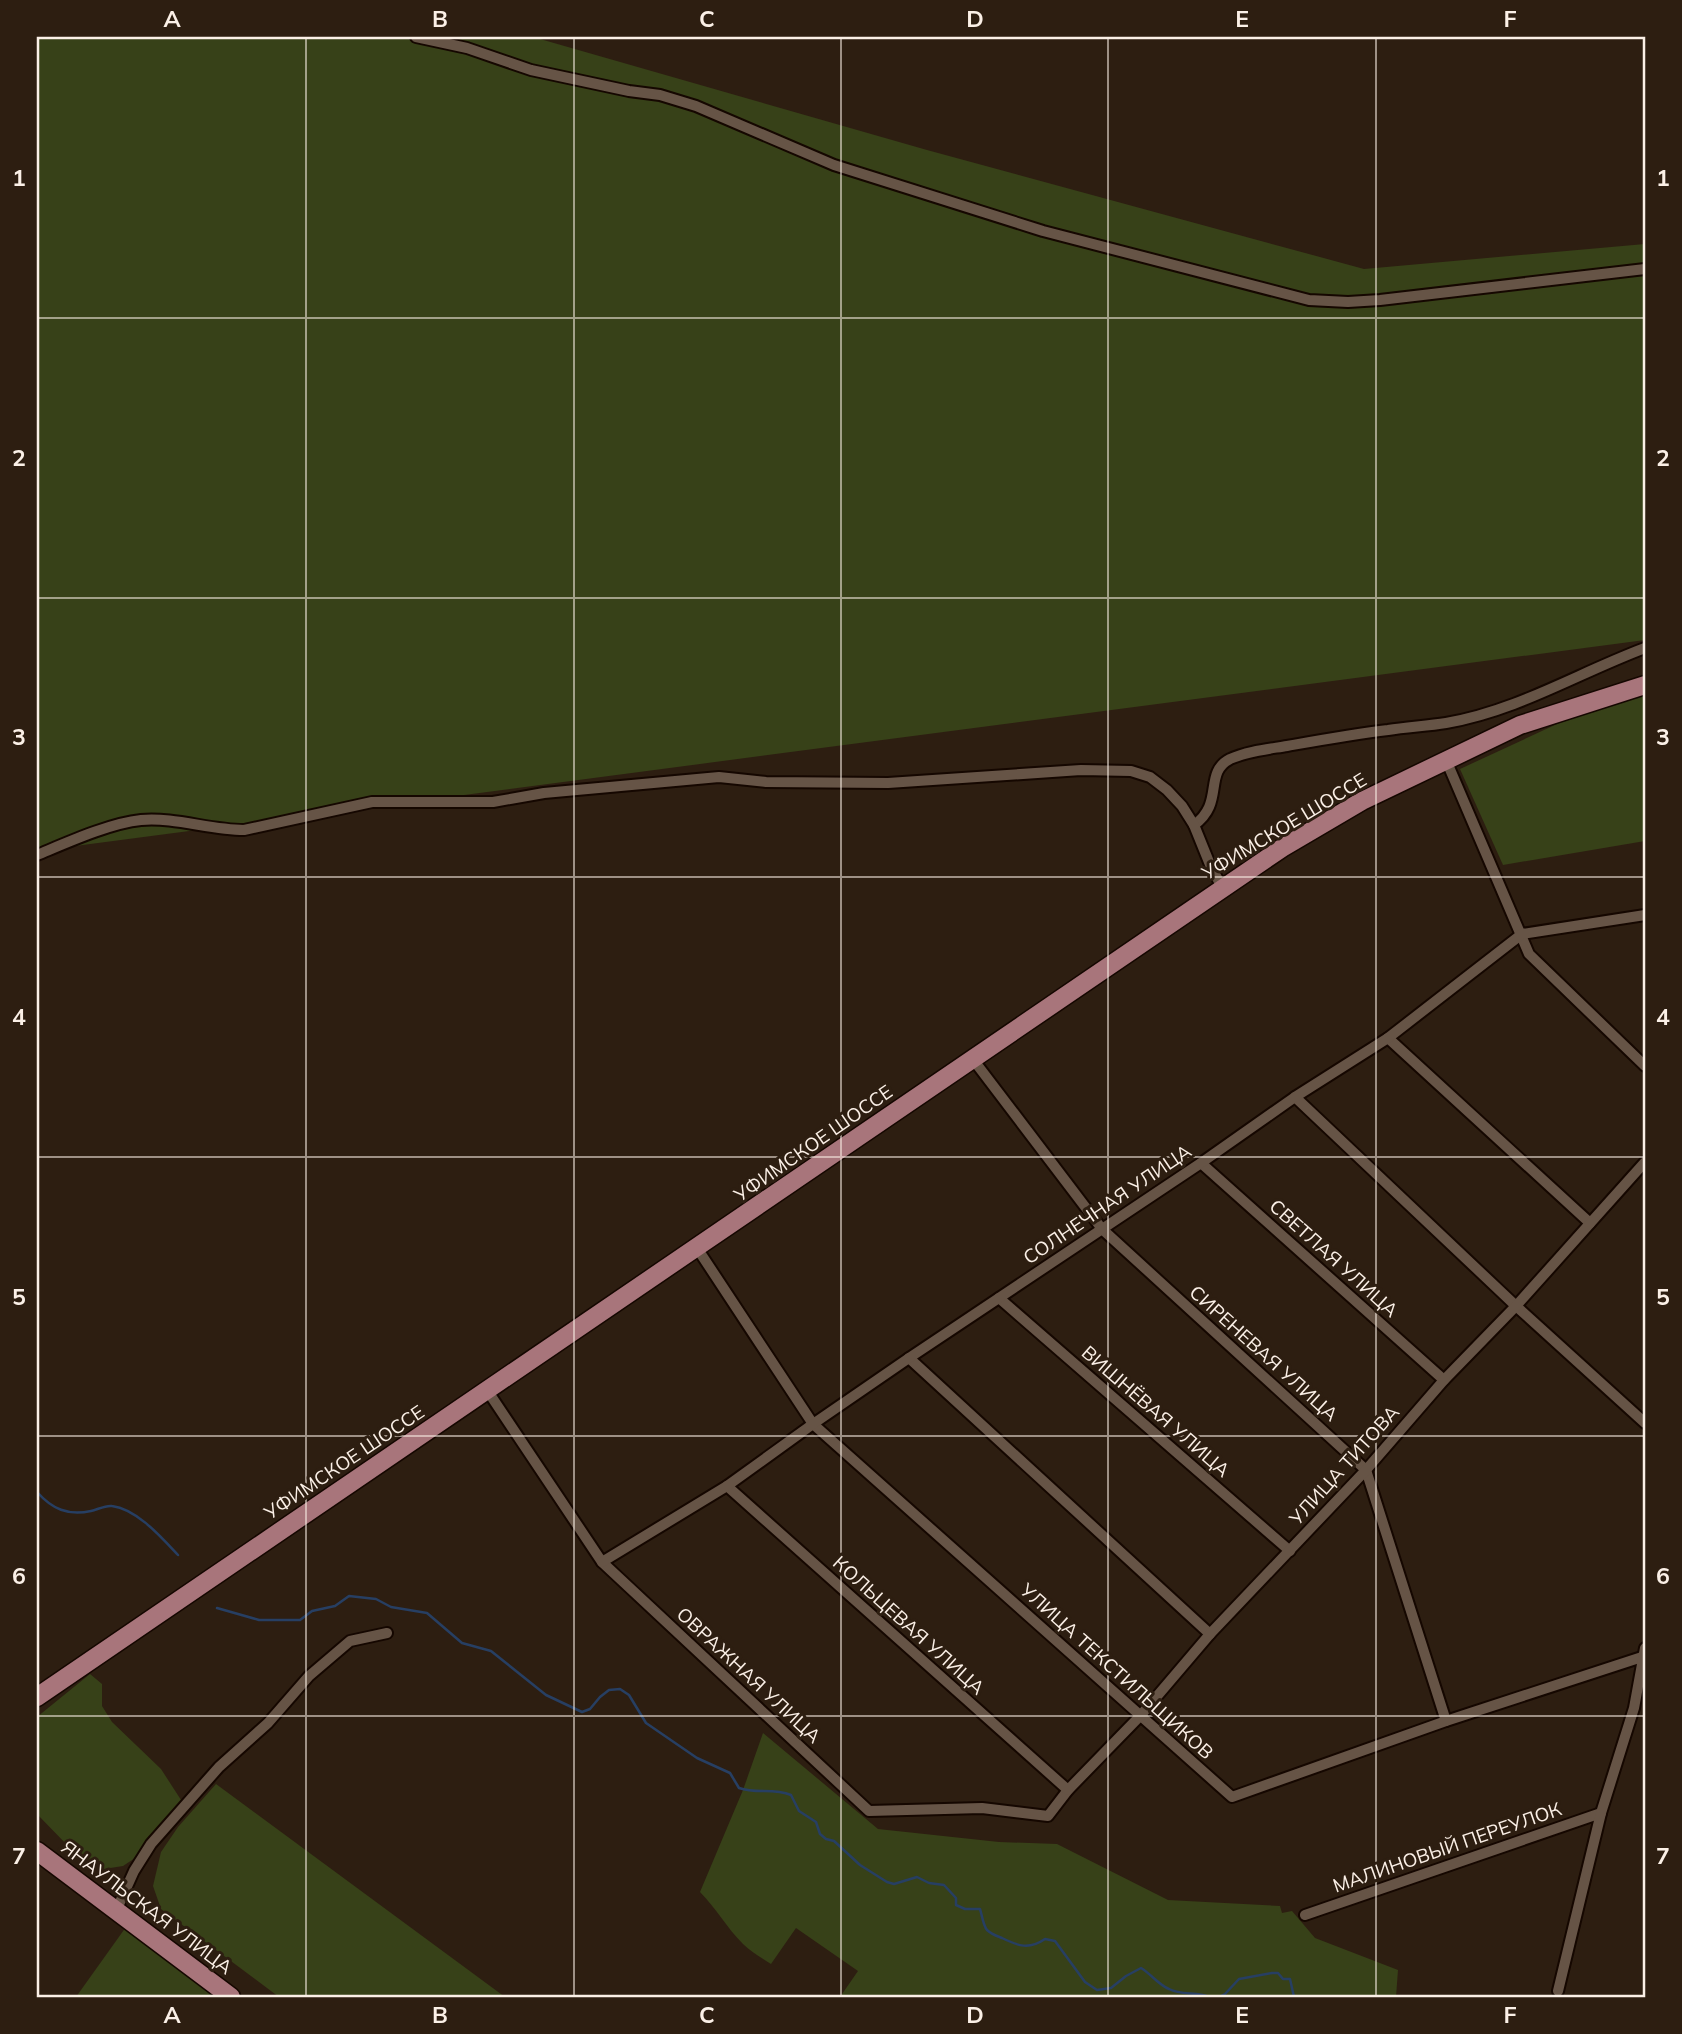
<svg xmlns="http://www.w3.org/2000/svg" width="1682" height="2034" font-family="Mulish,sans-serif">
  <rect width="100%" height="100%" fill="#2d1e11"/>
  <!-- green -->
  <g fill="#374118">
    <path d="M 37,37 L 533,37 L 927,150 L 1364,269 L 1645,244 L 1645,640 L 37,851 Z"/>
    <path d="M 1645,694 L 1645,841 L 1503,865 L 1460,769 L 1596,706 Z"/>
    <path d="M 90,1674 L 102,1684 L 102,1706 L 112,1722 L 161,1769 L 183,1803 L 141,1854 L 123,1866 L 104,1869 L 70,1848 L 37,1814 L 37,1717 Z"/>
    <path d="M 763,1733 L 878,1829 L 999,1842 L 1057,1844 L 1168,1900 L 1280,1906 L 1282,1913 L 1292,1911 L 1315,1938 L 1398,1970 L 1396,1997 L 840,1997 L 858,1971 L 796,1928 L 771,1964 C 762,1958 751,1952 743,1944 C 727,1928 716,1908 700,1892 L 743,1790 Z"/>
    <path d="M 216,1784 L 505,1997 L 279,1997 L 161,1909 L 153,1886 L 161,1852 L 178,1827 Z"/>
    <path d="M 126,1927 L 224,1997 L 76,1997 Z"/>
  </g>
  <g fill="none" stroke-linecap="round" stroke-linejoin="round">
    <!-- stream -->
    <g stroke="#273f63" stroke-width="2.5">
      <path d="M 37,1492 C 52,1509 68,1516 91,1511 C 97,1510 105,1505 112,1506 C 137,1509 162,1538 178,1555"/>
      <path d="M 217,1608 L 259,1620 L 300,1620 L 312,1611 L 335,1606 L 349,1596 L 376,1599 L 391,1607 L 427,1613 L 462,1643 L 491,1651 L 546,1695 L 582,1712 L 590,1709 L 600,1697 L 609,1690 L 620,1689 L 629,1695 L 646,1723 L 697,1758 L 730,1773 L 739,1788 C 756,1794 773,1788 791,1795 L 799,1811 L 816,1822 L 820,1834 L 826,1839 L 834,1841 L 860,1865 L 887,1882 L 894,1884 L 917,1877 L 929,1883 L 944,1885 L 956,1898 L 956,1905 L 965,1909 L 980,1909 C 982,1915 983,1925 987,1930 C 991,1934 997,1936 1002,1938 C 1018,1946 1029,1950 1045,1939 L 1055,1941 L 1085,1982 L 1097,1990 L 1111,1988 L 1126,1976 L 1141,1968 C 1151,1974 1159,1985 1169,1989 C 1182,1996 1197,1991 1209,1997"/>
      <path d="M 1219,1997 L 1225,1994 L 1239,1979 L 1272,1973 L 1278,1973 L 1283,1979 L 1290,1979 L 1294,1997"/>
    </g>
    <defs>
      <g id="street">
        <path d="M 416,37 L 467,48 L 531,70 L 629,91 L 660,95 L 696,106 L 834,165 L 1043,231 L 1309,300 L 1348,302 L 1380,300 L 1645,269"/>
        <path d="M 1446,760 L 1529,954 L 1645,1066"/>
        <path d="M 1194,825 C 1225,803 1203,773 1230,759 C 1247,751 1269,749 1287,746 C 1321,740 1354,734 1388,730 C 1407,727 1427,726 1446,723 C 1517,711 1578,673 1645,648"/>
        <path d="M 37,855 C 66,843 110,823 141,820 C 175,817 210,830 244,830 L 372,802 L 493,802 L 544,793 L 719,777 L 766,782 L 888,783 L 1081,770 L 1131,771 L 1150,777 L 1167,790 L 1182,806 L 1194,825 L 1211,867 L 1222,887"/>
        <path d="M 1388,1038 L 1590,1223"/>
        <path d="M 972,1058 L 1102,1229 L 1366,1470 L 1446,1721"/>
        <path d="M 1295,1097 L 1516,1306 L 1645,1423"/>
        <path d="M 1201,1163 L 1444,1380"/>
        <path d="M 697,1248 L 813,1424 L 1232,1797 L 1446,1721 L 1642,1657"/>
        <path d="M 999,1298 L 1290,1551"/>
        <path d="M 909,1358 L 1210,1634"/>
        <path d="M 487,1390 L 602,1562 L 869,1811 L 982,1808 L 1048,1816 L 1068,1790 L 1141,1715 L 1210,1634 L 1366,1470 L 1444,1380 L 1516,1306 L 1645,1162"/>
        <path d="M 727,1486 L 1068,1790"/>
        <path d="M 602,1562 L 727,1486 L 813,1424 L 909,1358 L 1201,1163 L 1295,1097 L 1388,1038 L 1522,934 L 1645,915"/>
        <path d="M 116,1911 L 134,1871 L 151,1844 L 219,1767 L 268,1723 L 309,1676 L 350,1641 L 387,1633"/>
        <path d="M 1305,1915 L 1601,1813"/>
        <path d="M 1558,1991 L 1601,1813 L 1634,1708 L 1645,1648"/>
      </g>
      <g id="primary">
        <path d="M 37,1697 L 1282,848 L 1362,801 L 1520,725 L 1645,685"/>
        <path d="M 37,1851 L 231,1997"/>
      </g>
    </defs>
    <!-- street casing -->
    <use href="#street" stroke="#150700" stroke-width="14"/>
    <!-- primary casing -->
    <use href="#primary" stroke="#150700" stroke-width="21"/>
    <!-- street -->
    <use href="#street" stroke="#665446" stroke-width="10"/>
    <!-- primary -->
    <use href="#primary" stroke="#a8757b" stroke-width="18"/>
  </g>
  <!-- grid -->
  <path fill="none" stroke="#fbf0e7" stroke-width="2" stroke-opacity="0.55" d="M 306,37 L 306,1997M 574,37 L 574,1997M 841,37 L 841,1997M 1108,37 L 1108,1997M 1376,37 L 1376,1997M 37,318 L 1645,318M 37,598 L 1645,598M 37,877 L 1645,877M 37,1157 L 1645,1157M 37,1436 L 1645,1436M 37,1716 L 1645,1716"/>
  <g text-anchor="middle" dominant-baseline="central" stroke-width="6" stroke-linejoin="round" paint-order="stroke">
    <!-- street labels -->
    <g font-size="19" fill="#fbf0e7" stroke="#2d1e11">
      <text transform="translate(1284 826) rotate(-31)">УФИМСКОЕ ШОССЕ</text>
      <text transform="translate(813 1143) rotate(-35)">УФИМСКОЕ ШОССЕ</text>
      <text transform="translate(1107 1204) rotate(-34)">СОЛНЕЧНАЯ УЛИЦА</text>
      <text transform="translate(1334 1258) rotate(42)">СВЕТЛАЯ УЛИЦА</text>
      <text transform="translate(1264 1353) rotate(42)">СИРЕНЕВАЯ УЛИЦА</text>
      <text transform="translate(1156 1411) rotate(41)">ВИШНЁВАЯ УЛИЦА</text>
      <text transform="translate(344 1462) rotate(-34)">УФИМСКОЕ ШОССЕ</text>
      <text transform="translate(1344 1465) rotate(-48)">УЛИЦА ТИТОВА</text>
      <text transform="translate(909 1625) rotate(42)">КОЛЬЦЕВАЯ УЛИЦА</text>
      <text transform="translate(1117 1671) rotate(42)">УЛИЦА ТЕКСТИЛЬЩИКОВ</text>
      <text transform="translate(749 1675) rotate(43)">ОВРАЖНАЯ УЛИЦА</text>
      <text transform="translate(1447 1847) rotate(-19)">МАЛИНОВЫЙ ПЕРЕУЛОК</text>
      <text transform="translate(147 1907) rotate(37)">ЯНАУЛЬСКАЯ УЛИЦА</text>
    </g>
  </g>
  <!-- border -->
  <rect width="1682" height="2034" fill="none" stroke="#2d1e11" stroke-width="77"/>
  <rect x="38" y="38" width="1606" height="1958" fill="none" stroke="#fbf0e7" stroke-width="2.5"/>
  <g font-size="23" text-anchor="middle" font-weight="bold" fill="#fbf0e7">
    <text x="172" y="27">A</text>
    <text x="440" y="27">B</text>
    <text x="707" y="27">C</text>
    <text x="975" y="27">D</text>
    <text x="1242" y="27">E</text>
    <text x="1510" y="27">F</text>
    <text x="19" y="186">1</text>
    <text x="1663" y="186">1</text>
    <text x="19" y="466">2</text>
    <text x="1663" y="466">2</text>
    <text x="19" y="745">3</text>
    <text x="1663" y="745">3</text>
    <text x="19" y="1025">4</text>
    <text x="1663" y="1025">4</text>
    <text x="19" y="1305">5</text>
    <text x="1663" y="1305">5</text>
    <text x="19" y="1584">6</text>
    <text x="1663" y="1584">6</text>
    <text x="19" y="1864">7</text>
    <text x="1663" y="1864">7</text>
    <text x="172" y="2023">A</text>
    <text x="440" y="2023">B</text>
    <text x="707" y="2023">C</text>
    <text x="975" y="2023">D</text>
    <text x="1242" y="2023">E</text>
    <text x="1510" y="2023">F</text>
  </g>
</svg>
